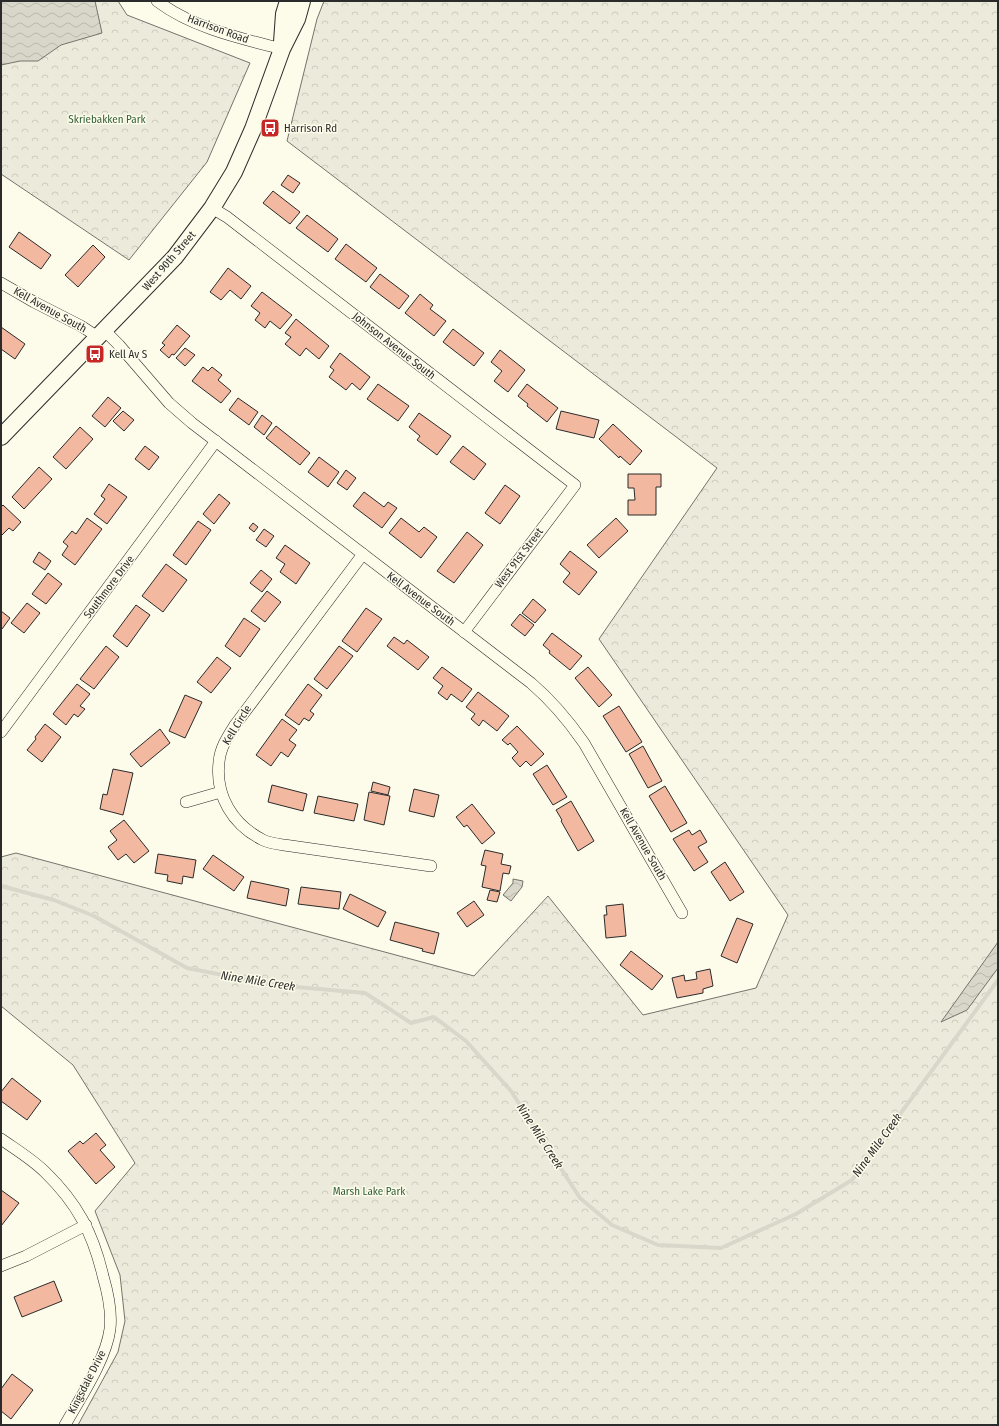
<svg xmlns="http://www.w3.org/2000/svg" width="999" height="1426" font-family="'Fira Sans Condensed',sans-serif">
  <defs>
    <pattern id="park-crowns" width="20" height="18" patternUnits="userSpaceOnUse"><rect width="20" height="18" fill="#ecebdb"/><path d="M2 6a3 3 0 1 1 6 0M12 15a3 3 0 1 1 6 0" fill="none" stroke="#cbcabc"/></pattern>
    <pattern id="water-waves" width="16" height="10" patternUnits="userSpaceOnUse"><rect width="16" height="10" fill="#d8d7c9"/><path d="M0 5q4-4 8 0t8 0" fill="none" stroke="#bab9ad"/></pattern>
  </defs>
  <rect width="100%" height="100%" fill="#fdfbea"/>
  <!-- park -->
  <g fill="url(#park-crowns)" stroke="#74746e">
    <path d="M 1,1 L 118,1 L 127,15 L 250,63 L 207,162 L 129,260 L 1,174 Z"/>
    <path d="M 324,1 L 998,1 L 998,1425 L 78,1425 L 118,1352 L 125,1321 L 120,1275 L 95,1211 L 135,1163 L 73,1065 L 1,1006 L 1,857 L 16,853 L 474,976 L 548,896 L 643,1015 L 756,988 L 788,915 L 599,639 L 717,468 L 287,141 L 317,19 Z"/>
  </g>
  <!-- water -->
  <g fill="url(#water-waves)" stroke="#74746e">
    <path d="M 1,1 L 95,1 L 102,33 L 61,45 L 38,61 L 20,61 L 1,65 Z"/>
    <path d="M 513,879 L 523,881 L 522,887 L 511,901 L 503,895 L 513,883 Z"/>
    <path d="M 998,942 L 998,968 L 967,1010 L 941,1022 Z"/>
  </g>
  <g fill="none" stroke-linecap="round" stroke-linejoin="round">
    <!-- stream -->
    <path stroke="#d8d7c9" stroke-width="4" d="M 1,886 L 54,900 L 94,916 L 187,968 L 274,985 L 365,993 L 411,1023 L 434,1017 L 466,1041 L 511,1091 L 580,1198 L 612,1225 L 658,1245 L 721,1248 L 796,1214 L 852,1180 L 998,980"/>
  </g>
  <!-- building -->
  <g fill="#f2b8a0" stroke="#2b2b2b">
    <path d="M 288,175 L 300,183 L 293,193 L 281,185 Z"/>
    <path d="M 273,191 L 300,212 L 290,224 L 263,203 Z"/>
    <path d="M 307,215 L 338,239 L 328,252 L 296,228 Z"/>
    <path d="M 19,232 L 51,255 L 41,269 L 9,247 Z"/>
    <path d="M 346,244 L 377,268 L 366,282 L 335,259 Z"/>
    <path d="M 93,245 L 105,257 L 78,287 L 65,275 Z"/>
    <path d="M 228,268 L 251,286 L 241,299 L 230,290 L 221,300 L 210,292 Z"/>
    <path d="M 380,274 L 409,296 L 399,309 L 370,287 Z"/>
    <path d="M 262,292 L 292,315 L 280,329 L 270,321 L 265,328 L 255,320 L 260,313 L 251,306 Z"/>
    <path d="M 420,294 L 433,305 L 430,309 L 446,321 L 434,336 L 405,313 Z"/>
    <path d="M 296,319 L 329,346 L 319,359 L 306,348 L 300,356 L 285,344 L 291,337 L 285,333 Z"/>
    <path d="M 177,325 L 190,336 L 174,355 L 172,354 L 169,358 L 160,350 L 165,345 L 162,343 Z"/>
    <path d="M 1,327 L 25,344 L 15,359 L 1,349 Z"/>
    <path d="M 453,329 L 484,353 L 474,366 L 443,342 Z"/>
    <path d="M 185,348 L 195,355 L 185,366 L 176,358 Z"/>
    <path d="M 500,350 L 525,370 L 508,392 L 494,381 L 502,371 L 491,362 Z"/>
    <path d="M 340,353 L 370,377 L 360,390 L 352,383 L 346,390 L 329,377 L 334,370 L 330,367 Z"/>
    <path d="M 203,367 L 208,371 L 212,367 L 222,375 L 218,380 L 231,391 L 221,403 L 192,381 Z"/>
    <path d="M 378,384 L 409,406 L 398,421 L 367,399 Z"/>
    <path d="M 527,384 L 558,408 L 547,422 L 527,406 L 528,404 L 518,396 Z"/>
    <path d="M 108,397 L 121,408 L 105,427 L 92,416 Z"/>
    <path d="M 238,398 L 258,412 L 249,425 L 229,410 Z"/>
    <path d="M 123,411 L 134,420 L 124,431 L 113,421 Z"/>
    <path d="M 561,411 L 599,420 L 594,438 L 556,429 Z"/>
    <path d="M 419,413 L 451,436 L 437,455 L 417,440 L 420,436 L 409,427 Z"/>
    <path d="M 262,415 L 272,423 L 264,435 L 254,427 Z"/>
    <path d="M 613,424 L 642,451 L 630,465 L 620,456 L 619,458 L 599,439 Z"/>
    <path d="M 276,426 L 310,453 L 300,465 L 266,438 Z"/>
    <path d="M 80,427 L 93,439 L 66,469 L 53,457 Z"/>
    <path d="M 145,446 L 159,457 L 149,470 L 135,459 Z"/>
    <path d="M 463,446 L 486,464 L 474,480 L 450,462 Z"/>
    <path d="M 319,457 L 339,472 L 328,487 L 308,472 Z"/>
    <path d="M 39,467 L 52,479 L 24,509 L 12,497 Z"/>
    <path d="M 346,470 L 356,478 L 347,490 L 337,483 Z"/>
    <path d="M 628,474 L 661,474 L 661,487 L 656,487 L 656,515 L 628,515 L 628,500 L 635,500 L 634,488 L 628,488 Z"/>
    <path d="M 109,484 L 127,497 L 107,524 L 94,514 L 105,499 L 101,496 Z"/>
    <path d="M 505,485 L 520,496 L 500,524 L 485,513 Z"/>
    <path d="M 364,492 L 384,507 L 388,502 L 397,508 L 382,528 L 353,506 Z"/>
    <path d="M 219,494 L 230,503 L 214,524 L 203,514 Z"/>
    <path d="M 3,505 L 21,522 L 13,531 L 9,528 L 1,536 L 1,507 Z"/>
    <path d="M 87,518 L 102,529 L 75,565 L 62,555 L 68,546 L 63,542 L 72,531 L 76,534 Z"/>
    <path d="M 401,518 L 419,532 L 424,527 L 437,537 L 421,558 L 389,533 Z"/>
    <path d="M 616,518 L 628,531 L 599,558 L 587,545 Z"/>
    <path d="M 198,521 L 211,530 L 186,565 L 173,555 Z"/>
    <path d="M 253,523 L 258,527 L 254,532 L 249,528 Z"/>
    <path d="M 264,529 L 274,536 L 266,547 L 256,540 Z"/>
    <path d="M 467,532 L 483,545 L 454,583 L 437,571 Z"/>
    <path d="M 285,545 L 310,563 L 296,584 L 280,572 L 285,564 L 276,558 Z"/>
    <path d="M 570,551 L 597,572 L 579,595 L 563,582 L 570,573 L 560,564 Z"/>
    <path d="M 39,552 L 51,561 L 45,570 L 33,562 Z"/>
    <path d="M 166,564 L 187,580 L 163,612 L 142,596 Z"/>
    <path d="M 261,570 L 272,579 L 262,592 L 250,583 Z"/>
    <path d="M 48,573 L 62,584 L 46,604 L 32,594 Z"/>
    <path d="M 267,591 L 281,602 L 265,622 L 251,611 Z"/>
    <path d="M 533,599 L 546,610 L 535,623 L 522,613 Z"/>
    <path d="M 27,603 L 40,613 L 24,633 L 11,623 Z"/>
    <path d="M 136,605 L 150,615 L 127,647 L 113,636 Z"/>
    <path d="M 366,608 L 382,619 L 357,652 L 342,641 Z"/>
    <path d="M 1,611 L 10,618 L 2,629 L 1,629 Z"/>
    <path d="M 520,614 L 534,625 L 525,636 L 511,625 Z"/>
    <path d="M 244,618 L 260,629 L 240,657 L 225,646 Z"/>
    <path d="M 552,633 L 582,656 L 570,670 L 549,653 L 550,651 L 543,645 Z"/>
    <path d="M 394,637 L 404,644 L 407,640 L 429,657 L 418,670 L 387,646 Z"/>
    <path d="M 106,646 L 119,657 L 94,689 L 80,679 Z"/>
    <path d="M 339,646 L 353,656 L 327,689 L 314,679 Z"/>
    <path d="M 217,657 L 231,668 L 211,693 L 197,682 Z"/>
    <path d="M 442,667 L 472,689 L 462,702 L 451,694 L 447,700 L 438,693 L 443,686 L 433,678 Z"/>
    <path d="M 588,667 L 612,695 L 599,707 L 575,678 Z"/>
    <path d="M 77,684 L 90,694 L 80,706 L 85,709 L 78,717 L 74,714 L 66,725 L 53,714 Z"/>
    <path d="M 308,684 L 322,695 L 310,711 L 314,714 L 309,721 L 304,718 L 299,725 L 285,715 Z"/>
    <path d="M 478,692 L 509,716 L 497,731 L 483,720 L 479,726 L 471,719 L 475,714 L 466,707 Z"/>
    <path d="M 185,695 L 202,702 L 185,738 L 169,731 Z"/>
    <path d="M 619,706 L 642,742 L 626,752 L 603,716 Z"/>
    <path d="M 282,719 L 297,730 L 289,740 L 296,745 L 288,757 L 281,752 L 271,766 L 256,755 Z"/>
    <path d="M 45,724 L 61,737 L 42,762 L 27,750 L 36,739 L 35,737 Z"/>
    <path d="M 517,726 L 544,754 L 531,766 L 526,761 L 520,767 L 512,758 L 518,752 L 510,743 L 508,745 L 502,740 Z"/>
    <path d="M 160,729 L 170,743 L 141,767 L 130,754 Z"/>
    <path d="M 643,746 L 662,781 L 648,788 L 629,754 Z"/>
    <path d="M 547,765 L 567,797 L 553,805 L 533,774 Z"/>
    <path d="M 113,769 L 133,773 L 123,815 L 100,809 L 103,794 L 107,795 Z"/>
    <path d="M 373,782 L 390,787 L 388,795 L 371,791 Z"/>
    <path d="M 272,785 L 307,794 L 303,811 L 268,802 Z"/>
    <path d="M 665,786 L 687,823 L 671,832 L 649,796 Z"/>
    <path d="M 414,789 L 439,795 L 434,817 L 409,811 Z"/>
    <path d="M 369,792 L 390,796 L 384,825 L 364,820 Z"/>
    <path d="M 318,796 L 358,804 L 354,821 L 314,813 Z"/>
    <path d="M 571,801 L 594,841 L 578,851 L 561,821 L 562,820 L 556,810 Z"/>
    <path d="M 472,804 L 495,833 L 482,844 L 467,825 L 464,827 L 456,817 Z"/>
    <path d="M 124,820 L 149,851 L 134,863 L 126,854 L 118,860 L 108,847 L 117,840 L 110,831 Z"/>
    <path d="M 689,830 L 692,835 L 700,830 L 707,842 L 698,847 L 708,862 L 694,871 L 673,839 Z"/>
    <path d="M 485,850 L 503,854 L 501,864 L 511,866 L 509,874 L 503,873 L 500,891 L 482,887 L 486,866 L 481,865 Z"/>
    <path d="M 158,854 L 196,860 L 193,878 L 183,876 L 182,884 L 167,881 L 168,875 L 155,873 Z"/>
    <path d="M 213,855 L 244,877 L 234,891 L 203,869 Z"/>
    <path d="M 725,862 L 744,892 L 730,901 L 711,872 Z"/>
    <path d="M 251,881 L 289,889 L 286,906 L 247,898 Z"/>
    <path d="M 301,887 L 341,892 L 339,909 L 298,904 Z"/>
    <path d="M 490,890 L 500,892 L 497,902 L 487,900 Z"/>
    <path d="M 350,894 L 386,912 L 378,927 L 343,909 Z"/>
    <path d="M 474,901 L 484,915 L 467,927 L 457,913 Z"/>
    <path d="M 623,904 L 626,936 L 606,938 L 604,915 L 607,915 L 606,906 Z"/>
    <path d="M 737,918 L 753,924 L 737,963 L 721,956 Z"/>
    <path d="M 395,922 L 439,933 L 434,954 L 422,951 L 423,949 L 390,940 Z"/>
    <path d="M 631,951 L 663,976 L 652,990 L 620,965 Z"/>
    <path d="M 710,969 L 713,986 L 703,989 L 703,993 L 677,998 L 672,978 L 684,975 L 685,981 L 697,979 L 696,972 Z"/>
    <path d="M 12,1078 L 41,1101 L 27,1120 L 1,1101 L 1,1092 Z"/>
    <path d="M 96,1133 L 106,1145 L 100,1150 L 115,1167 L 96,1184 L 68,1151 L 80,1141 L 83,1144 Z"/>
    <path d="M 1,1190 L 19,1203 L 1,1226 Z"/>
    <path d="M 54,1281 L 62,1301 L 22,1317 L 14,1297 Z"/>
    <path d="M 12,1374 L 33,1390 L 11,1419 L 1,1411 L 1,1389 Z"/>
  </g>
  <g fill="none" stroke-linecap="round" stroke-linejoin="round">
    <defs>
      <g id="street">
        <path d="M 157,1 C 193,28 239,38 282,49"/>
        <path d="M 212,208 L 227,217 L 575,485 L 464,632"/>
        <path d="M 1,283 L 34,302 L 81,326 L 98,337"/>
        <path d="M 105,331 L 119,345 L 169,403 L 192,423 L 531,683 C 552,701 568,720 584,743 L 682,913"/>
        <path d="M 363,554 L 235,725 C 228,736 220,748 219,762 C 215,796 233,825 263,840 C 269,843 277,844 284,845 L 431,866"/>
        <path d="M 1,732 L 216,441"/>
        <path d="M 186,802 L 221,792"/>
        <path d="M 1,1139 C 15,1149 32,1159 45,1172 C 77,1203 93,1233 103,1276 C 108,1293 112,1311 110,1329 C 106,1360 80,1398 65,1425"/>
        <path d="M 1,1266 L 26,1256 L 86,1225"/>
      </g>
      <g id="secondary">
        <path d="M 282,42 L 284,14 L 288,1"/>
        <path d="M 1,437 L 175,257 L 212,208 L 234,172 L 253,129 L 282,49 L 297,19 L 302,1"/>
      </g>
    </defs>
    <!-- street casing -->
    <use href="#street" stroke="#2b2b2b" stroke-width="12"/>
    <!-- secondary casing -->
    <use href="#secondary" stroke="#2b2b2b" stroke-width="18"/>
    <!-- street -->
    <use href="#street" stroke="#fdfbea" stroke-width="11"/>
    <!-- secondary -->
    <use href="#secondary" stroke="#fdfbea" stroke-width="16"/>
  </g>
  <!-- icons -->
  <defs>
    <symbol id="bus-square" viewBox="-11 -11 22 22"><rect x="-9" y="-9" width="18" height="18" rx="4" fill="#c62828" stroke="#fdfbea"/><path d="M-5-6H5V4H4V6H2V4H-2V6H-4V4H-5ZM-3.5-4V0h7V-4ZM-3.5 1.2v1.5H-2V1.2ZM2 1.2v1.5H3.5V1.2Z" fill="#fff"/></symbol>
  </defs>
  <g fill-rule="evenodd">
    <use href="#bus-square" x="259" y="117" width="22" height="22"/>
    <use href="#bus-square" x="84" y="343" width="22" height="22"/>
  </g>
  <g text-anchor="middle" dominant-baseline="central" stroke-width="3" stroke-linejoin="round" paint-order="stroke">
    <!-- street labels -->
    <g font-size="11" fill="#2b2b2b" stroke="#fdfbea">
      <text transform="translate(218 29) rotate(20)">Harrison Road</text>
      <text transform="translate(169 261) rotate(-49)">West 90th Street</text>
      <text transform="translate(50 310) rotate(29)">Kell Avenue South</text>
      <text transform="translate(394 346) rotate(38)">Johnson Avenue South</text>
      <text transform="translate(519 558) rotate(-53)">West 91st Street</text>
      <text transform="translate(109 587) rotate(-53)">Southmore Drive</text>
      <text transform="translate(421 599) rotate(37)">Kell Avenue South</text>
      <text transform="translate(237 725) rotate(-58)">Kell Circle</text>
      <text transform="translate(643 844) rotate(60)">Kell Avenue South</text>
      <text transform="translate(87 1382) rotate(-63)">Kingsdale Drive</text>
    </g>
    <!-- park labels -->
    <g font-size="11" fill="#34623c" stroke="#fdfbea">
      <text x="107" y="119">Skriebakken Park</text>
      <text x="369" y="1191">Marsh Lake Park</text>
    </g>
    <!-- poi labels -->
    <g font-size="11" fill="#2b2b2b" stroke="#fdfbea" text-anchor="start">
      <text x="284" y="128">Harrison Rd</text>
      <text x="109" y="354">Kell Av S</text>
    </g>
    <!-- water labels -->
    <g font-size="12" font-style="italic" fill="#2b2b2b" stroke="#fdfbea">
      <text transform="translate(258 981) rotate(9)">Nine Mile Creek</text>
      <text transform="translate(540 1136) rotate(57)">Nine Mile Creek</text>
      <text transform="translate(877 1145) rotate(-54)">Nine Mile Creek</text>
    </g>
  </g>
  <!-- border -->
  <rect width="999" height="1426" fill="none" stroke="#2b2b2b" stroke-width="4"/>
</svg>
